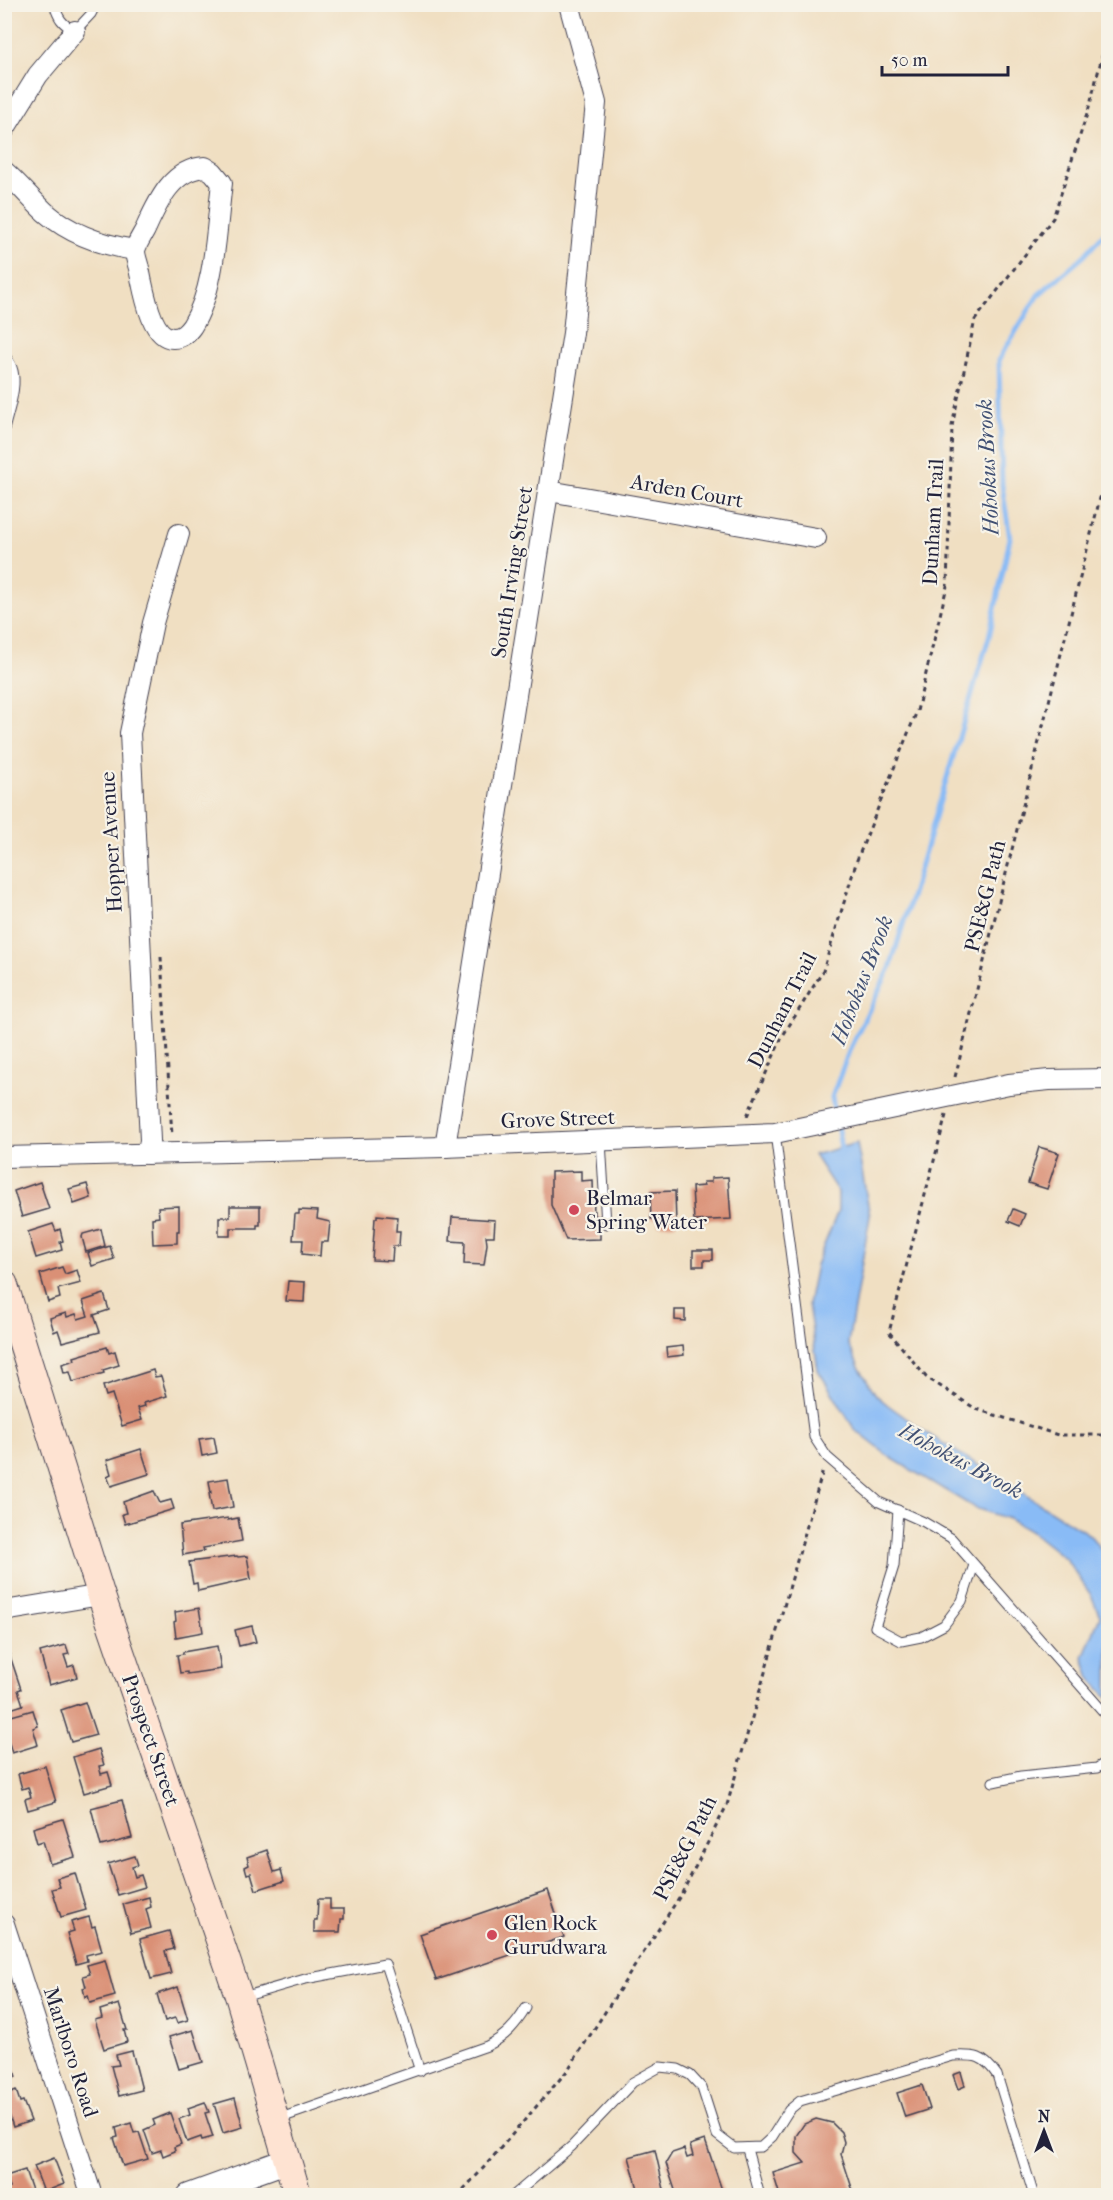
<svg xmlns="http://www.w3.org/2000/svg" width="1113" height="2200" font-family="'IM FELL French Canon',serif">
  <rect width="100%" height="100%" fill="#f7f3e8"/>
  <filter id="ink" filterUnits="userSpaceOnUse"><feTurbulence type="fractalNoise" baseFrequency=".0167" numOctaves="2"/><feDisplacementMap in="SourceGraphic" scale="12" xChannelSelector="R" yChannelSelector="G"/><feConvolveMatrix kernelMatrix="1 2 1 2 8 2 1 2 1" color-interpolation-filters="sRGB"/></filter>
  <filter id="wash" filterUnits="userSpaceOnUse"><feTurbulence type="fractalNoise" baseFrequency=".008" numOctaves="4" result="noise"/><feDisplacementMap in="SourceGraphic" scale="24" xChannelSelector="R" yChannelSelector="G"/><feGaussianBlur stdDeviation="1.35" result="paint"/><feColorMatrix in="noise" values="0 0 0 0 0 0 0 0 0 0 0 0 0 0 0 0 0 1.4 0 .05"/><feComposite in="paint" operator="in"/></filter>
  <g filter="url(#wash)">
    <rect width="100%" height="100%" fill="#f0dfc2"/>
    <!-- water -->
    <path fill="#89bbf6" stroke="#566e98" stroke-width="1.5" d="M 857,1143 L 870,1216 L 848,1343 L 859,1367 L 876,1395 L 888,1405 L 928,1434 L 1090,1535 L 1108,1559 L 1108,1698 L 1090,1678 L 1083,1657 L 1100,1616 L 1091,1595 L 1066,1559 L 1033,1533 L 1009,1519 L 975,1508 L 891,1458 L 855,1430 L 818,1370 L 808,1304 L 816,1265 L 838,1211 L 838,1192 L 814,1155 Z"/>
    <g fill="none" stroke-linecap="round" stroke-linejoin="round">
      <!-- stream -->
      <g stroke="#89bbf6" stroke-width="5">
        <path d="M 835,1116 L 832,1097 L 851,1046 L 890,968 L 989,637 L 1010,538 L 1002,485 L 999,359 L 1038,295 L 1084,256 L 1108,229"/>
        <path d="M 837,1125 L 842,1154"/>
      </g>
    </g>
    <g id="blocks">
      <!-- building -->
      <g fill="#da9076">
        <path d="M 1039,1147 L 1059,1153 L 1047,1189 L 1028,1183 Z"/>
        <path d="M 581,1171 L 581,1181 L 593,1180 L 594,1216 L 600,1216 L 600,1239 L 566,1240 L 551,1205 L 551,1172 Z"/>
        <path d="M 728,1177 L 731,1219 L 694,1221 L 692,1187 L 704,1186 L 703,1182 L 711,1182 L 711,1178 Z"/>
        <path d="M 40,1182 L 49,1209 L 22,1217 L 14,1191 Z"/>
        <path d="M 87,1184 L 91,1198 L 74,1204 L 69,1189 Z"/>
        <path d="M 675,1191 L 676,1224 L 658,1225 L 658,1219 L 651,1219 L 650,1192 Z"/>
        <path d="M 179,1206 L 179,1231 L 177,1231 L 177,1243 L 153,1244 L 152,1218 L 159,1217 L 158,1207 Z"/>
        <path d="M 230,1206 L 260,1206 L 260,1225 L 257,1225 L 257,1228 L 230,1228 L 230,1236 L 219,1236 L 219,1217 L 230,1217 Z"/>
        <path d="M 1013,1209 L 1025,1214 L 1020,1226 L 1008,1221 Z"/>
        <path d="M 299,1210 L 318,1211 L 317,1219 L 330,1222 L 328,1242 L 321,1242 L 320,1256 L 302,1254 L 303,1240 L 293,1240 L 295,1214 L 299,1214 Z"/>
        <path d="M 377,1215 L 397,1217 L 396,1231 L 400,1231 L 399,1246 L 393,1246 L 392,1261 L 372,1260 L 375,1218 L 377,1218 Z"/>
        <path d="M 452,1217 L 495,1220 L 494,1236 L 486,1236 L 487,1244 L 484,1265 L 464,1264 L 465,1242 L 450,1241 Z"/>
        <path d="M 53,1224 L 56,1231 L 60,1229 L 63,1241 L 60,1242 L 62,1250 L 36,1258 L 28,1232 Z"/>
        <path d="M 101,1229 L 105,1246 L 86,1252 L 82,1237 L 83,1234 Z"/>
        <path d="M 110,1246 L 114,1259 L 92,1266 L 88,1253 Z"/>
        <path d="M 693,1250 L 713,1250 L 713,1260 L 704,1260 L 704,1266 L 693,1266 Z"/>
        <path d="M 62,1267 L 65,1274 L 77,1270 L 81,1283 L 58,1289 L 60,1298 L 48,1302 L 40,1274 Z"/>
        <path d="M 288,1281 L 305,1282 L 304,1302 L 286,1301 Z"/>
        <path d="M 104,1294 L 109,1310 L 94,1315 L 100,1332 L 62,1342 L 58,1330 L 54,1332 L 50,1318 L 66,1313 L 67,1317 L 76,1314 L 78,1319 L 88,1316 L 83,1301 Z"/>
        <path d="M 675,1310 L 685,1310 L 685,1321 L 675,1320 Z"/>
        <path d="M 683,1346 L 684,1355 L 667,1357 L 666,1348 Z"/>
        <path d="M 107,1347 L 109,1353 L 115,1351 L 119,1365 L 103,1370 L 104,1373 L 73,1382 L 70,1372 L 64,1373 L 62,1364 L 75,1360 L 74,1357 Z"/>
        <path d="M 153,1370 L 155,1377 L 161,1376 L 167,1396 L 144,1403 L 145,1406 L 138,1408 L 142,1420 L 122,1426 L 112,1394 L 106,1396 L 103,1386 Z"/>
        <path d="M 214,1437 L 217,1453 L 202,1456 L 199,1439 Z"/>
        <path d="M 141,1449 L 149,1474 L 111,1486 L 107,1476 L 111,1474 L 107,1460 Z"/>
        <path d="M 228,1478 L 233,1507 L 212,1511 L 209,1493 L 211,1493 L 209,1481 Z"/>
        <path d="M 154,1491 L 160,1503 L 171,1500 L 174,1509 L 125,1524 L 122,1514 L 126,1513 L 123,1502 Z"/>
        <path d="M 228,1518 L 228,1520 L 238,1518 L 242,1541 L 203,1548 L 204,1551 L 183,1555 L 180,1525 Z"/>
        <path d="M 237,1556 L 238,1557 L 247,1556 L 251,1579 L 198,1591 L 197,1583 L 193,1584 L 189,1562 Z"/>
        <path d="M 199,1608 L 203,1632 L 176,1637 L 174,1622 L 176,1621 L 175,1612 Z"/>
        <path d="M 252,1626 L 256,1642 L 239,1646 L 235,1630 Z"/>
        <path d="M 66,1645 L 69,1654 L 64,1655 L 68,1667 L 74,1665 L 77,1677 L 49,1685 L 40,1652 Z"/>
        <path d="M 217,1646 L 221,1669 L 187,1674 L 187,1672 L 180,1673 L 177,1655 L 183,1654 L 183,1652 Z"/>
        <path d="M 8,1650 L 21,1689 L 18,1690 L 23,1705 L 4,1711 L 4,1652 Z"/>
        <path d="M 85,1702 L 96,1735 L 71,1742 L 61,1710 Z"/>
        <path d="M 33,1710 L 38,1726 L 33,1728 L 38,1745 L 12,1753 L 9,1743 L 4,1744 L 4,1718 Z"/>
        <path d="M 99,1749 L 104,1765 L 99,1766 L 101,1774 L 108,1772 L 112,1785 L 84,1793 L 73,1757 Z"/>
        <path d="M 45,1766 L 56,1802 L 28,1810 L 25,1799 L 31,1797 L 28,1787 L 22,1789 L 18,1774 Z"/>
        <path d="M 122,1800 L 132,1838 L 101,1846 L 91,1808 Z"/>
        <path d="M 63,1819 L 75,1857 L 50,1864 L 43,1841 L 37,1843 L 33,1828 Z"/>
        <path d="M 267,1850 L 274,1872 L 281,1870 L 284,1881 L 256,1890 L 251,1873 L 247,1874 L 245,1867 L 249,1865 L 247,1857 Z"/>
        <path d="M 135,1856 L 138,1865 L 132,1867 L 135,1877 L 141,1875 L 145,1887 L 118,1895 L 108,1864 Z"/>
        <path d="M 75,1873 L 86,1910 L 61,1917 L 52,1889 L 60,1887 L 57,1878 Z"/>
        <path d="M 548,1890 L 564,1937 L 436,1980 L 420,1934 Z"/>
        <path d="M 149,1897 L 151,1907 L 146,1909 L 151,1928 L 131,1933 L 123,1904 Z"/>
        <path d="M 318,1899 L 330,1899 L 330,1909 L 344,1909 L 344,1919 L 341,1919 L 340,1932 L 314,1932 L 314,1920 L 317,1920 Z"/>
        <path d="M 89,1917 L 92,1927 L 95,1926 L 102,1951 L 86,1955 L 87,1961 L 76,1964 L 67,1933 L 74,1931 L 71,1922 Z"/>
        <path d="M 169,1931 L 174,1949 L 165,1951 L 171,1974 L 151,1979 L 140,1939 Z"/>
        <path d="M 105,1960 L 115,1996 L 90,2003 L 88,1995 L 85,1997 L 83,1988 L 86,1987 L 83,1976 L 90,1974 L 87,1965 Z"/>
        <path d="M 178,1987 L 188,2020 L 177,2023 L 175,2018 L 165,2021 L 157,1994 Z"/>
        <path d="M 119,2004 L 127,2030 L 124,2030 L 127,2042 L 104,2049 L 95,2020 L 102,2018 L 100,2010 Z"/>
        <path d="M 193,2030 L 203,2062 L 179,2069 L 169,2037 Z"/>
        <path d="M 132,2051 L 142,2090 L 119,2096 L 111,2066 L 119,2065 L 116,2055 Z"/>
        <path d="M 10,2056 L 16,2077 L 4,2081 L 4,2058 Z"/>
        <path d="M 961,2072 L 965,2086 L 958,2089 L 953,2075 Z"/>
        <path d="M 922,2085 L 930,2109 L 905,2117 L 897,2093 Z"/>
        <path d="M 16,2090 L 20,2102 L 23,2101 L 31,2121 L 13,2127 L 8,2111 L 4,2112 L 4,2095 Z"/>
        <path d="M 235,2098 L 243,2127 L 223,2133 L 214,2104 Z"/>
        <path d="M 205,2102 L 209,2112 L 205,2113 L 213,2137 L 202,2140 L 201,2137 L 187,2142 L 179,2119 L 190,2115 L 188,2108 Z"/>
        <path d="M 170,2113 L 181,2144 L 174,2147 L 175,2151 L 163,2156 L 161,2150 L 152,2153 L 144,2130 L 155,2125 L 153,2120 Z"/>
        <path d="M 816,2119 L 832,2123 L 841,2132 L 844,2142 L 841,2154 L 852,2188 L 861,2196 L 780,2196 L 773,2173 L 805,2163 L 796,2153 L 796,2136 L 804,2124 Z"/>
        <path d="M 131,2123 L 134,2133 L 139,2132 L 148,2159 L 123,2166 L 114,2138 L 118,2137 L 116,2128 Z"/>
        <path d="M 705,2140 L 724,2196 L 677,2196 L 666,2163 L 672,2153 L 684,2149 L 687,2158 L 693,2156 L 690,2145 Z"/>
        <path d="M 655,2150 L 665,2194 L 640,2196 L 629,2157 Z"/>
        <path d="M 54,2158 L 64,2184 L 44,2192 L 34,2166 Z"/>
        <path d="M 25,2170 L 34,2196 L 4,2196 L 4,2190 L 10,2188 L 6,2176 Z"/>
      </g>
    </g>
  </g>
  <g filter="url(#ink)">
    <use href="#blocks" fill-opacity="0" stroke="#413e4f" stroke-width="1.5"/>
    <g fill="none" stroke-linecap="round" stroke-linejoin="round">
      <defs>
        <g id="service">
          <path d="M 54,4 C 58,18 62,24 75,31 L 91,14 L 96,4"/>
          <path d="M 4,356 C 24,373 9,408 4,430"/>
          <path d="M 775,1133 L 814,1437 L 827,1457 L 879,1502 L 924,1522 L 951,1538 L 1108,1717"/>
          <path d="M 601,1141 L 606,1224"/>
          <path d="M 898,1510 L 894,1566 L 875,1627 L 901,1641 L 921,1637 L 944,1625 L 962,1601 L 974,1565"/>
          <path d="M 993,1782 L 1021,1776 L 1097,1768 L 1108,1761"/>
          <path d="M 243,1997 L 305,1979 L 385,1964 L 420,2071"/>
          <path d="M 278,2119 L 487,2046 C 505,2037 516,2025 526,2008"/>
          <path d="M 747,2149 L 760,2196"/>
          <path d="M 513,2196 L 572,2146 L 633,2082 L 660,2067 L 678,2069 L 690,2075 L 702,2088 L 717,2135 L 734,2148 L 761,2147 L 772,2137 L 789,2110 L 800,2101 L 953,2056 C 976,2055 983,2055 997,2075 L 1034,2196"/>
        </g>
        <g id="minor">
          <path d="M 4,130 L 38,75 L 75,31"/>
          <path d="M 205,167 L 213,172 L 222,183 C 216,228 216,287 192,326 C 187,333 182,338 173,338 C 151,338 144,291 140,273 C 139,266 135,257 135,251 C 136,244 142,236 145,230 C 157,204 171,169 205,167 Z"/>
          <path d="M 4,171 C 19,184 31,199 45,212 C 70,234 102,245 135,250"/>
          <path d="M 549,491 L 816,538"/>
          <path d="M 445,1147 L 573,333 L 596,103 L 569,4"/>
          <path d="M 148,1154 L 150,1140 L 130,733 L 153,623 L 179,534"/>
          <path d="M 4,1157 L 445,1147 L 775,1133 L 1009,1084 L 1049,1080 L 1108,1079"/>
          <path d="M 4,1611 L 101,1595"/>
          <path d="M 4,1924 L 92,2196"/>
        </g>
        <path id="tertiary" d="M 189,2196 L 286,2161"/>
        <path id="secondary" d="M 4,1284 L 101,1595 L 239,1997 L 298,2196"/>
      </defs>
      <!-- service casing -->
      <use href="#service" stroke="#413e4f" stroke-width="11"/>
      <!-- minor casing -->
      <use href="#minor" stroke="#413e4f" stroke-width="22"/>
      <!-- tertiary casing -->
      <use href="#tertiary" stroke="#413e4f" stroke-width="26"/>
      <!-- secondary casing -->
      <use href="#secondary" stroke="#413e4f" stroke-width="29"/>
      <!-- path -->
      <g stroke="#413e4f" stroke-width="3" stroke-dasharray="4.5 4.5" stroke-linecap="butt">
        <path d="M 161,957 L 172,1136"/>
        <path d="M 955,1077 L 1108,466"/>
        <path d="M 946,1115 L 889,1332 L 926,1377 L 976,1409 L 1058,1435 L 1108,1435"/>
        <path d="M 747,1116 L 782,1037 L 823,971 L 857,860 L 917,711 L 947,586 L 952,426 L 975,320 L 1053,218 L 1089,108 L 1108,33"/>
        <path d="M 457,2196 L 479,2173 L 567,2071 L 682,1893 L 727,1805 L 823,1470"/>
      </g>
      <!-- service -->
      <use href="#service" stroke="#fff" stroke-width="9"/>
      <!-- minor -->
      <use href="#minor" stroke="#fff" stroke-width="20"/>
      <!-- tertiary -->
      <use href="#tertiary" stroke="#fff" stroke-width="24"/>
      <!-- secondary -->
      <use href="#secondary" stroke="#fee3d2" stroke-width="27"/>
    </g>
  </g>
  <!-- markers -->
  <g fill="#d1495b" stroke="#f7f3e8" stroke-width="2">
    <circle cx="574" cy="1210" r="6"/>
    <circle cx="492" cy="1935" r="6"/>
  </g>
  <g text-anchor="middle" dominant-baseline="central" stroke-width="4.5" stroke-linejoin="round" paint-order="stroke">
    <!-- street labels -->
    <g font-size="21" fill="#22223b" stroke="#f7f3e8">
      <text transform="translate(687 491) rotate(10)">Arden Court</text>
      <text transform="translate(933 522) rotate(-87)">Dunham Trail</text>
      <text transform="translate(512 572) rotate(-81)">South Irving Street</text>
      <text transform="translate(111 842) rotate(-93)">Hopper Avenue</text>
      <text transform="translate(985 896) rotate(-76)">PSE&amp;G Path</text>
      <text transform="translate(782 1010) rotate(-63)">Dunham Trail</text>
      <text transform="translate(558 1119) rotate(-2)">Grove Street</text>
      <text transform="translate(151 1740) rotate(71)">Prospect Street</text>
      <text transform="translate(685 1848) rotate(-63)">PSE&amp;G Path</text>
      <text transform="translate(71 2052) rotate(72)">Marlboro Road</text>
    </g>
    <!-- poi labels -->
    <g font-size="21" fill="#22223b" stroke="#f7f3e8" text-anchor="start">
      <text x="586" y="1198">Belmar<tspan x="586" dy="24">Spring Water</tspan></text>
      <text x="504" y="1923">Glen Rock<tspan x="504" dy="24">Gurudwara</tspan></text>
    </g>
    <!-- water labels -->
    <g font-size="22" font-style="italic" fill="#415073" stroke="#f7f3e8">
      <text transform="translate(988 467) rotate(-93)">Hohokus Brook</text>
      <text transform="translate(862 980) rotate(-69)">Hohokus Brook</text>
      <text transform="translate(961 1461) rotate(28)">Hohokus Brook</text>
    </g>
  </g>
  <!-- margin -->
  <rect width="1113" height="2200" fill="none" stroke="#f7f3e8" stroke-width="24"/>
  <!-- north arrow -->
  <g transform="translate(1044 2131)" stroke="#f7f3e8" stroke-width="4.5" paint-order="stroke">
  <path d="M0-4.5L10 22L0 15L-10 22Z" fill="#22223b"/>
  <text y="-9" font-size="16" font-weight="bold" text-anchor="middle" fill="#22223b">N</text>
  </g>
  <!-- scale -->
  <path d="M882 66v9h126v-9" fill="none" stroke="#22223b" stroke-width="3"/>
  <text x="891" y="66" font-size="18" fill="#22223b" stroke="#f7f3e8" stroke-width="4.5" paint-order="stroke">50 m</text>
</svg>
